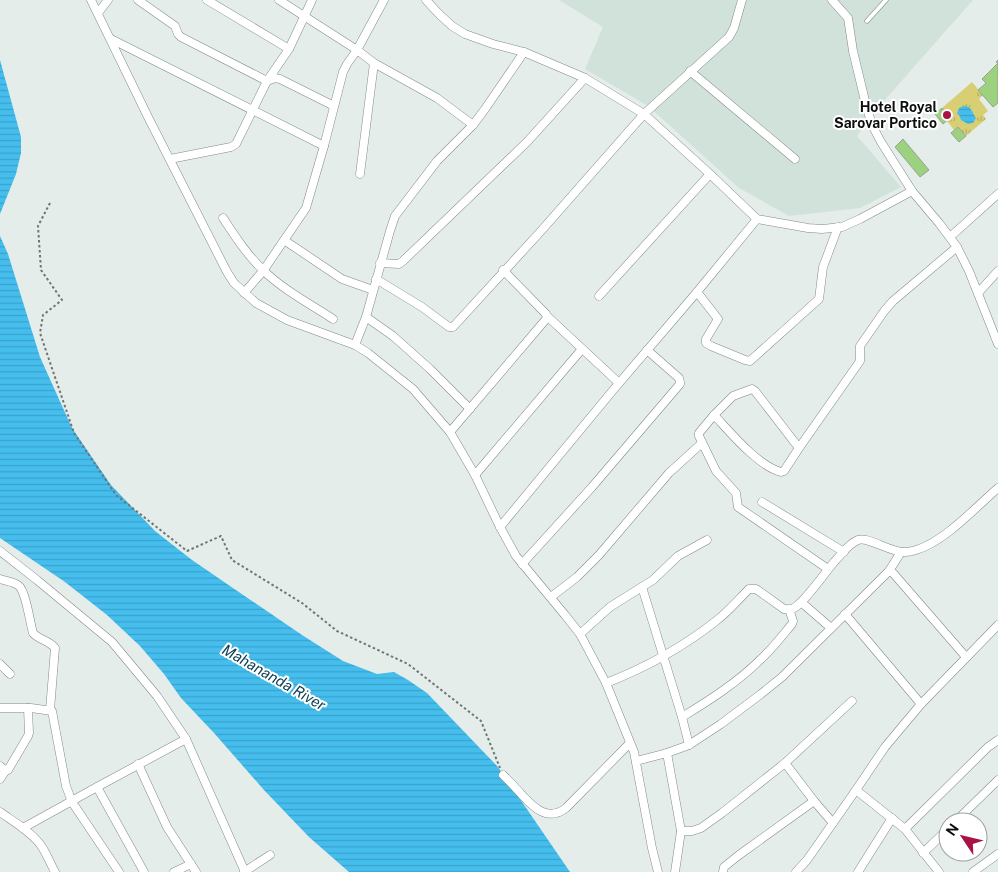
<svg xmlns="http://www.w3.org/2000/svg" width="998" height="872" font-family="'Public Sans',sans-serif">
  <defs>
    <pattern id="grass-tufts" width="24" height="20" patternUnits="userSpaceOnUse" patternTransform="scale(1.25)"><rect width="24" height="20" fill="#d8cf74"/><path d="M3 7l-1-3M5 7V3M7 7l1-3M15 17l-1-3M17 17v-4M19 17l1-3" fill="none" stroke="#b8b163"/></pattern>
    <pattern id="water-rules" width="6" height="5" patternUnits="userSpaceOnUse" patternTransform="scale(1.25)"><rect width="6" height="5" fill="#45beee"/><path d="M0 2.5h6" fill="none" stroke="#3ba2cb"/></pattern>
  </defs>
  <rect width="100%" height="100%" fill="#e4ede9"/>
  <!-- built -->
  <path fill="#d1e2da" d="M 559,0 L 973,0 L 875,111 L 857,136 L 901,187 L 860,208 L 789,216 L 739,188 L 648,106 L 585,69 L 603,27 Z"/>
  <!-- grass -->
  <path fill="url(#grass-tufts)" d="M 972,82 L 983,95 L 979,99 L 988,111 L 983,115 L 986,119 L 966,136 L 958,127 L 954,130 L 947,121 L 950,118 L 942,108 Z"/>
  <!-- water -->
  <g fill="url(#water-rules)">
    <path d="M 0,60 L 21,137 L 21,153 L 16,174 L 0,214 Z"/>
    <path d="M 964,106 C 972,106 972,113 976,118 L 973,123 L 968,124 L 961,120 L 959,115 L 957,114 L 959,108 Z"/>
    <path d="M 0,236 L 8,254 L 40,357 L 72,428 L 111,485 L 155,531 L 192,560 L 302,635 L 343,661 L 377,674 L 394,672 L 408,680 L 427,693 L 498,767 L 570,872 L 349,872 L 309,837 L 264,790 L 214,733 L 181,698 L 164,674 L 140,646 L 107,615 L 65,582 L 0,538 Z"/>
  </g>
  <!-- building -->
  <g fill="#9cd27e" stroke="#9ca099">
    <path d="M 998,60 L 998,103 L 993,107 L 978,90 L 986,83 L 982,79 L 998,63 L 996,62 Z"/>
    <path d="M 942,108 L 950,118 L 943,124 L 935,114 Z"/>
    <path d="M 958,127 L 966,136 L 959,142 L 951,133 Z"/>
    <path d="M 903,139 L 929,170 L 920,177 L 895,147 Z"/>
  </g>
  <g fill="none" stroke-linecap="round" stroke-linejoin="round">
    <defs>
      <path id="lane" d="M 867,21 L 886,0"/>
      <g id="street">
        <path d="M 91,0 L 148,117 L 227,272 L 234,283 L 256,303 L 287,320 L 355,345 L 368,353 L 413,389 L 450,432 L 475,475 L 500,527 L 516,556 L 565,615 L 580,634 L 606,683 L 634,752 L 652,848 L 658,872"/>
        <path d="M 138,0 L 175,26 L 178,34 L 181,37 L 267,81 L 275,78 L 280,79 L 334,106"/>
        <path d="M 207,0 L 289,49"/>
        <path d="M 279,0 L 357,50 L 374,63 L 437,98 L 473,125"/>
        <path d="M 426,0 L 438,13 L 452,26 L 465,34 L 493,44 L 524,52 L 585,78 L 644,114 L 710,174 L 757,219 L 808,228 L 822,229 L 842,227 L 860,219 L 912,191"/>
        <path d="M 832,0 L 848,18 L 853,51 L 866,105 L 872,125 L 881,142 L 912,191 L 939,223 L 957,247 L 969,271 L 998,344"/>
        <path d="M 98,13 L 108,0"/>
        <path d="M 111,39 L 324,146"/>
        <path d="M 690,71 L 795,159"/>
        <path d="M 170,159 L 231,147 L 236,144 L 267,81 L 289,49 L 312,0"/>
        <path d="M 360,174 L 374,63"/>
        <path d="M 223,218 C 235,236 247,255 263,270 C 282,289 310,304 333,319"/>
        <path d="M 950,237 L 998,194"/>
        <path d="M 284,240 L 342,279 L 373,290"/>
        <path d="M 380,263 L 399,264 L 403,261 L 527,142 L 585,78"/>
        <path d="M 376,279 L 422,307 L 449,327 L 453,327 L 541,231 L 644,114 L 729,37 L 734,28 L 742,0"/>
        <path d="M 697,292 L 718,319 L 706,339 L 706,343 L 711,346 L 745,360 L 750,361 L 819,299 L 823,267 L 838,227"/>
        <path d="M 244,293 L 263,271 L 306,208 L 324,146 L 343,72 L 347,64 L 357,50 L 384,0"/>
        <path d="M 978,293 L 998,271"/>
        <path d="M 599,296 L 710,174"/>
        <path d="M 547,316 L 619,383"/>
        <path d="M 366,317 L 393,336 L 430,369 L 470,409"/>
        <path d="M 355,345 L 366,317 L 390,231 L 395,216 L 437,161 L 473,125 L 485,109 L 524,52"/>
        <path d="M 714,415 C 731,433 758,466 781,472 L 784,471 L 799,448 L 860,361 L 860,346 L 885,310 L 893,301 L 957,247"/>
        <path d="M 450,432 L 547,318 L 546,314 L 503,270"/>
        <path d="M 799,448 L 755,391 L 752,389 L 733,396 L 714,415 L 699,433 L 699,436 L 716,471 L 736,493 L 738,507 L 828,569"/>
        <path d="M 475,475 L 582,349"/>
        <path d="M 762,502 L 844,552"/>
        <path d="M 500,527 L 614,389 L 697,292 L 757,219"/>
        <path d="M 0,551 L 37,580 L 112,642 L 157,696 L 186,739 L 245,872"/>
        <path d="M 522,564 L 592,487 L 680,384 L 680,382 L 679,378 L 647,350"/>
        <path d="M 889,571 L 901,552"/>
        <path d="M 0,579 C 6,581 15,582 19,586 C 26,592 30,623 33,633 C 39,640 49,640 55,648 L 50,710"/>
        <path d="M 642,587 L 682,717 L 689,745"/>
        <path d="M 551,597 L 577,577 L 599,555 L 669,473 L 702,443"/>
        <path d="M 801,602 L 831,628"/>
        <path d="M 845,614 L 921,704"/>
        <path d="M 580,634 L 610,607 L 653,580 L 678,556 L 707,540"/>
        <path d="M 0,664 L 10,674"/>
        <path d="M 606,683 C 645,668 683,647 716,621 C 728,612 738,600 749,589 L 756,589 L 784,609 C 787,609 789,610 792,609 C 803,605 826,571 835,561 C 842,554 848,544 858,540 C 868,536 891,553 905,552 C 908,552 913,551 916,550 C 944,542 976,507 998,488"/>
        <path d="M 0,708 L 31,708 L 52,711 L 66,786 L 72,802 L 119,872"/>
        <path d="M 682,717 C 710,700 738,682 761,659 C 772,649 782,636 792,624 L 793,621 L 789,609"/>
        <path d="M 667,753 L 681,831 L 675,872"/>
        <path d="M 636,761 L 667,753 L 689,745 L 721,724 L 761,694 L 782,677 L 889,571 L 893,573 L 966,657"/>
        <path d="M 785,763 L 814,801 L 833,823"/>
        <path d="M 138,764 L 167,827 L 196,872"/>
        <path d="M 0,766 L 5,770 L 8,770 L 28,736 L 29,733 L 28,708"/>
        <path d="M 503,775 C 509,781 516,788 522,795 C 534,808 548,822 566,808 L 630,743"/>
        <path d="M 0,779 L 6,770"/>
        <path d="M 97,787 L 144,872"/>
        <path d="M 856,790 L 905,829 L 939,872"/>
        <path d="M 0,812 C 14,822 30,831 40,844 C 46,852 50,863 55,872"/>
        <path d="M 955,822 L 998,780"/>
        <path d="M 23,828 L 97,787 L 186,739"/>
        <path d="M 905,829 L 988,747 L 998,740"/>
        <path d="M 681,831 L 692,831 L 701,828 L 722,813 L 785,763 L 852,701"/>
        <path d="M 923,853 L 948,829"/>
        <path d="M 174,872 L 191,864"/>
        <path d="M 244,872 L 270,855"/>
        <path d="M 723,872 L 724,867 L 739,855 L 814,801"/>
        <path d="M 796,872 L 807,860 L 856,790 L 885,747 L 921,704 L 998,625"/>
        <path d="M 858,872 L 892,818"/>
        <path d="M 973,872 L 998,854"/>
      </g>
    </defs>
    <!-- lane casing -->
    <use href="#lane" stroke="#828b87" stroke-width="5"/>
    <!-- street casing -->
    <use href="#street" stroke="#828b87" stroke-width="9"/>
    <!-- path -->
    <path stroke="#707573" stroke-width="2" stroke-dasharray="2.5 2.5" stroke-linecap="butt" d="M 50,203 L 38,226 L 41,270 L 62,300 L 43,315 L 40,333 L 74,433 L 116,495 L 187,551 L 221,536 L 232,560 L 302,603 L 337,631 L 408,664 L 481,721 L 500,768"/>
    <!-- lane -->
    <use href="#lane" stroke="#fff" stroke-width="4"/>
    <!-- street -->
    <use href="#street" stroke="#fff" stroke-width="8"/>
  </g>
  <!-- markers -->
  <circle fill="#a81244" stroke="#fff" stroke-width="2" cx="947" cy="115" r="5"/>
  <g text-anchor="middle" dominant-baseline="central" stroke-width="4" stroke-linejoin="round" paint-order="stroke">
    <!-- poi labels -->
    <g font-size="14" font-weight="bold" fill="#0b0e0c" stroke="#fff" text-anchor="end">
      <text x="937" y="107">Hotel Royal<tspan x="937" dy="16">Sarovar Portico</tspan></text>
    </g>
    <!-- water labels -->
    <g font-size="15" font-style="italic" fill="#104357" stroke="#fff">
      <text transform="translate(274 677) rotate(30)">Mahananda River</text>
    </g>
  </g>
  <!-- north arrow -->
  <g transform="translate(963 837) rotate(305)"><circle r="24" fill="#ffffff" stroke="#9d9f9e"/>
  <path d="M0-4L9 19L0 12L-9 19Z" fill="#a81244"/>
  <text y="-8" font-size="14" font-weight="bold" text-anchor="middle" fill="#0b0e0c">N</text>
  </g>
</svg>
